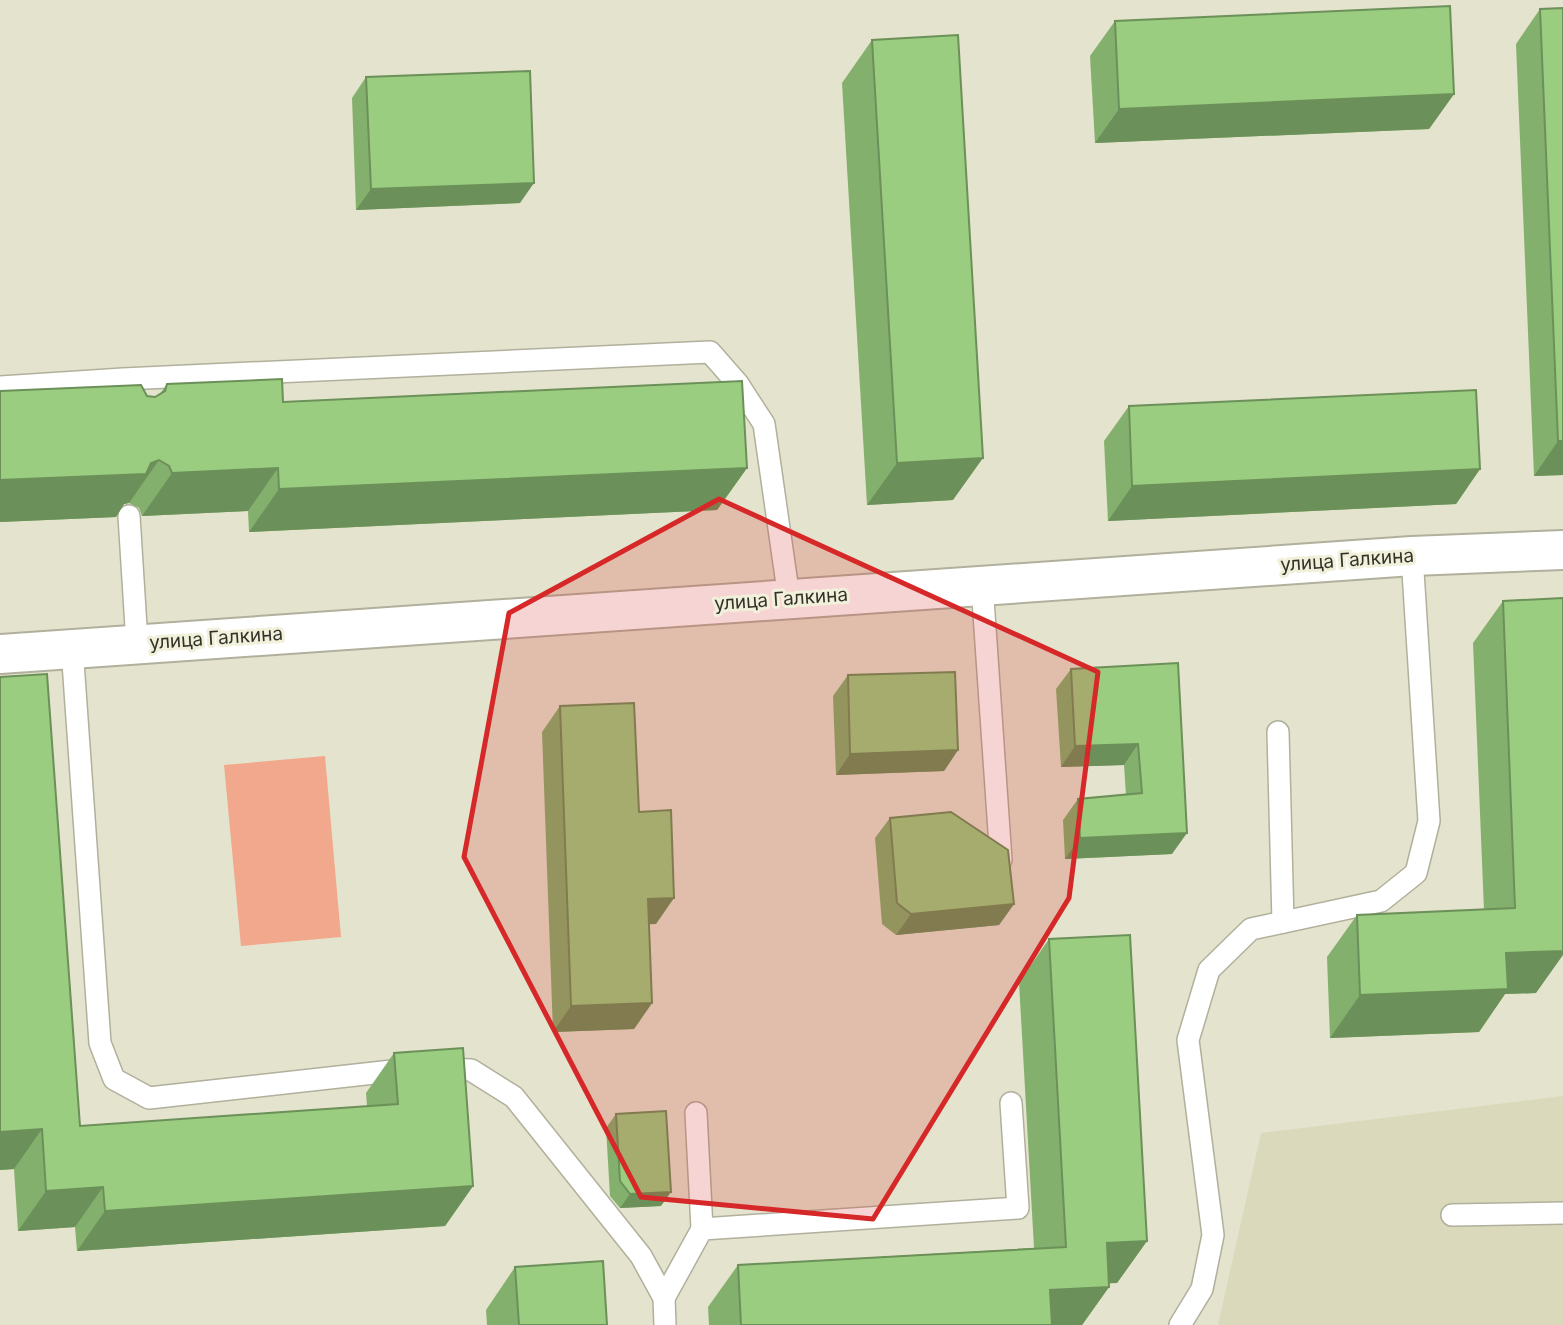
<svg xmlns="http://www.w3.org/2000/svg" width="1563" height="1325" font-family="Inter,sans-serif">
  <rect width="100%" height="100%" fill="#e4e3cd"/>
  <!-- built -->
  <path fill="#dad9bc" d="M 1563,1096 L 1563,1325 L 1218,1325 L 1261,1133 Z"/>
  <!-- green -->
  <path fill="#f1a88c" d="M 325,756 L 341,937 L 241,946 L 224,765 Z"/>
  <g fill="none" stroke-linecap="round" stroke-linejoin="round">
    <defs>
      <g id="lane">
        <path d="M 0,387 L 123,379 L 710,352 L 738,384 L 764,424 L 789,598"/>
        <path d="M 129,516 L 137,643"/>
        <path d="M 982,585 L 1001,860"/>
        <path d="M 72,648 L 100,1043 L 114,1079 L 149,1098 L 419,1068 L 471,1070 L 514,1097 L 641,1256 L 664,1298 L 665,1325"/>
        <path d="M 1278,732 L 1283,922"/>
        <path d="M 696,1113 L 702,1229"/>
        <path d="M 1452,1215 L 1563,1213"/>
        <path d="M 664,1298 L 702,1229 L 1018,1208 L 1011,1103"/>
        <path d="M 1180,1325 L 1202,1289 L 1213,1235 L 1188,1040 L 1209,970 L 1251,929 L 1381,901 L 1416,873 L 1429,821 L 1412,556"/>
      </g>
      <path id="street" d="M 0,654 L 1412,556 L 1563,550"/>
    </defs>
    <!-- lane casing -->
    <use href="#lane" stroke="#b1b09c" stroke-width="24"/>
    <!-- street casing -->
    <use href="#street" stroke="#b1b09c" stroke-width="42"/>
    <!-- lane -->
    <use href="#lane" stroke="#fff" stroke-width="21"/>
    <!-- street -->
    <use href="#street" stroke="#fff" stroke-width="38"/>
  </g>
  <!-- wall -->
  <g fill="#84b06d">
    <path d="M 1563,8 L 1563,475 L 1534,476 L 1516,44 L 1540,9 Z"/>
    <path d="M 1115,21 L 1454,94 L 1429,129 L 1095,143 L 1090,56 Z"/>
    <path d="M 872,40 L 953,500 L 867,505 L 842,83 Z"/>
    <path d="M 366,77 L 520,203 L 356,210 L 352,98 Z"/>
    <path d="M 167,384 L 283,402 L 747,468 L 717,510 L 249,532 L 248,511 L 142,516 L 139,508 L 129,503 L 124,504 L 116,517 L 0,522 L 0,391 L 147,396 L 155,397 L 159,395 Z"/>
    <path d="M 1129,406 L 1480,469 L 1456,504 L 1108,521 L 1104,441 Z"/>
    <path d="M 1503,601 L 1536,993 L 1505,994 L 1479,1032 L 1330,1038 L 1327,957 L 1357,915 L 1484,910 L 1473,643 Z"/>
    <path d="M 1178,663 L 1172,854 L 1065,859 L 1063,820 L 1078,799 L 1126,795 L 1124,765 L 1061,767 L 1056,689 L 1071,669 Z"/>
    <path d="M 848,675 L 958,750 L 944,771 L 836,775 L 833,696 Z"/>
    <path d="M 0,677 L 80,1126 L 367,1106 L 366,1093 L 394,1053 L 473,1186 L 445,1226 L 77,1251 L 75,1227 L 18,1231 L 14,1169 L 0,1170 Z"/>
    <path d="M 560,706 L 639,812 L 656,924 L 649,924 L 652,1003 L 634,1029 L 553,1032 L 542,732 Z"/>
    <path d="M 890,818 L 1014,904 L 999,925 L 896,935 L 882,924 L 875,838 Z"/>
    <path d="M 1049,939 L 1147,1241 L 1117,1283 L 1109,1283 L 1109,1287 L 1082,1325 L 709,1325 L 708,1307 L 738,1265 L 1034,1248 L 1019,982 Z"/>
    <path d="M 616,1114 L 661,1206 L 620,1208 L 610,1196 L 606,1128 Z"/>
    <path d="M 515,1267 L 607,1325 L 487,1325 L 486,1310 Z"/>
  </g>
  <!-- shaded-wall -->
  <g fill="#6c9059">
    <path d="M 1454,94 L 1429,129 L 1095,143 L 1119,109 Z"/>
    <path d="M 534,183 L 520,203 L 356,210 L 371,189 Z"/>
    <path d="M 1558,441 L 1563,441 L 1563,475 L 1534,476 Z"/>
    <path d="M 983,458 L 953,500 L 867,505 L 897,463 Z"/>
    <path d="M 159,460 L 129,503 L 124,504 L 116,517 L 0,522 L 0,480 L 151,463 Z"/>
    <path d="M 278,468 L 248,511 L 142,516 L 172,473 Z"/>
    <path d="M 747,468 L 717,510 L 249,532 L 279,489 Z"/>
    <path d="M 1480,469 L 1456,504 L 1108,521 L 1132,486 Z"/>
    <path d="M 1138,744 L 1124,765 L 1061,767 L 1075,746 Z"/>
    <path d="M 958,750 L 944,771 L 836,775 L 850,754 Z"/>
    <path d="M 1187,833 L 1172,854 L 1065,859 L 1080,838 Z"/>
    <path d="M 674,898 L 656,924 L 630,925 L 648,899 Z"/>
    <path d="M 1014,904 L 999,925 L 896,935 L 911,914 Z"/>
    <path d="M 1563,951 L 1563,955 L 1536,993 L 1505,994 L 1479,1032 L 1330,1038 L 1360,995 L 1506,953 Z"/>
    <path d="M 652,1003 L 634,1029 L 553,1032 L 571,1006 Z"/>
    <path d="M 42,1129 L 14,1169 L 0,1170 L 0,1132 Z"/>
    <path d="M 473,1186 L 445,1226 L 77,1251 L 105,1211 Z"/>
    <path d="M 103,1187 L 75,1227 L 18,1231 L 46,1191 Z"/>
    <path d="M 671,1192 L 661,1206 L 620,1208 L 630,1194 Z"/>
    <path d="M 1147,1241 L 1117,1283 L 1077,1285 L 1107,1243 Z"/>
    <path d="M 1109,1287 L 1082,1325 L 1026,1325 L 1050,1290 Z"/>
  </g>
  <!-- building -->
  <g fill="#9acd7f" stroke="#6c9059" stroke-width="2">
    <path d="M 1450,6 L 1454,94 L 1119,109 L 1115,21 Z"/>
    <path d="M 1563,8 L 1563,441 L 1558,441 L 1540,9 Z"/>
    <path d="M 958,35 L 983,458 L 897,463 L 872,40 Z"/>
    <path d="M 530,71 L 534,183 L 371,189 L 366,77 Z"/>
    <path d="M 282,379 L 283,402 L 742,381 L 747,468 L 279,489 L 278,468 L 172,473 L 169,466 L 159,460 L 151,463 L 146,474 L 0,480 L 0,391 L 141,385 L 147,396 L 155,397 L 165,391 L 167,384 Z"/>
    <path d="M 1476,390 L 1480,469 L 1132,486 L 1129,406 Z"/>
    <path d="M 1563,598 L 1563,951 L 1506,953 L 1508,989 L 1360,995 L 1357,915 L 1515,908 L 1503,601 Z"/>
    <path d="M 1178,663 L 1187,833 L 1080,838 L 1078,799 L 1142,793 L 1138,744 L 1075,746 L 1071,669 Z"/>
    <path d="M 955,672 L 958,750 L 850,754 L 848,675 Z"/>
    <path d="M 47,674 L 80,1126 L 398,1104 L 394,1053 L 463,1048 L 473,1186 L 105,1211 L 103,1187 L 46,1191 L 42,1129 L 0,1132 L 0,677 Z"/>
    <path d="M 634,703 L 639,812 L 671,810 L 674,898 L 648,899 L 652,1003 L 571,1006 L 560,706 Z"/>
    <path d="M 951,812 L 1008,850 L 1014,904 L 911,914 L 897,903 L 890,818 Z"/>
    <path d="M 1130,935 L 1147,1241 L 1107,1243 L 1109,1287 L 1050,1290 L 1052,1325 L 741,1325 L 738,1265 L 1066,1247 L 1049,939 Z"/>
    <path d="M 666,1111 L 671,1192 L 630,1194 L 620,1181 L 616,1114 Z"/>
    <path d="M 603,1261 L 607,1325 L 519,1325 L 515,1267 Z"/>
  </g>
  <!-- marked area -->
  <path fill="#d62828" fill-opacity="0.2" stroke="#d62828" stroke-width="5" stroke-linejoin="round" d="M 719,499 L 1098,672 L 1069,898 L 873,1219 L 641,1197 L 464,857 L 509,613 Z"/>
  <g text-anchor="middle" dominant-baseline="central" stroke-width="6" stroke-linejoin="round" paint-order="stroke">
    <!-- street labels -->
    <g font-size="19" fill="#32322a" stroke="#f1f0da">
      <text transform="translate(1347 560) rotate(-4)">улица Галкина</text>
      <text transform="translate(781 599) rotate(-4)">улица Галкина</text>
      <text transform="translate(216 638) rotate(-4)">улица Галкина</text>
    </g>
  </g>
</svg>
